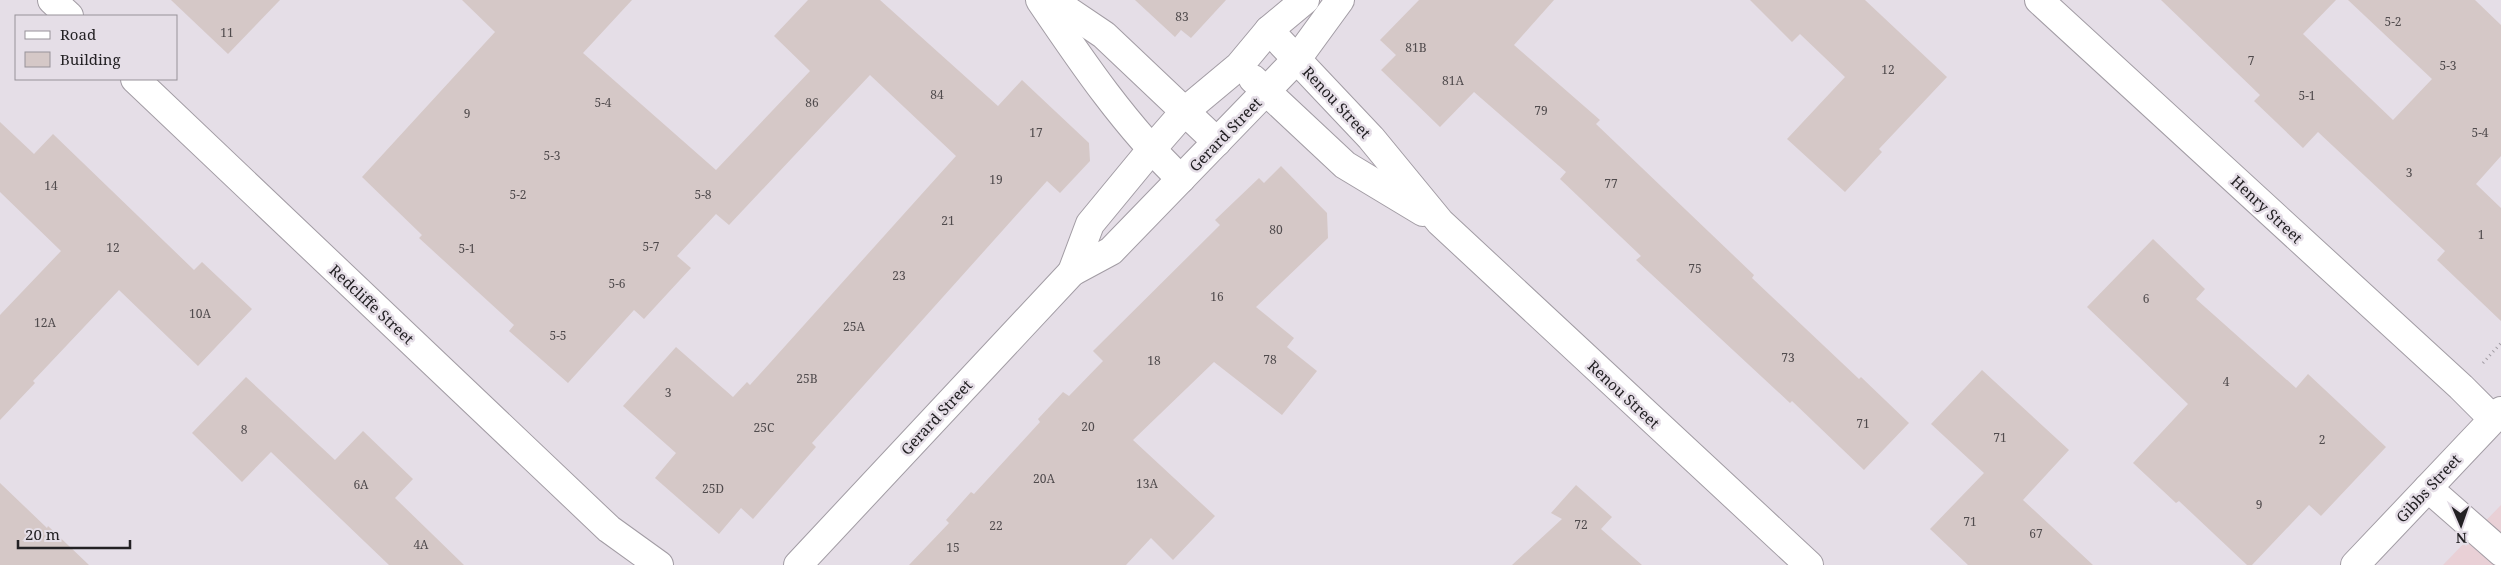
<svg xmlns="http://www.w3.org/2000/svg" width="2501" height="565" font-family="'Noto Serif',serif">
  <rect width="100%" height="100%" fill="#e5dee7"/>
  <!-- industrial -->
  <path fill="#e9d0d6" d="M 2501,505 L 2501,565 L 2443,565 Z"/>
  <!-- building -->
  <g fill="#d5c8c7">
    <path d="M 171,0 L 280,0 L 228,54 Z"/>
    <path d="M 462,0 L 632,0 L 583,53 L 716,170 L 810,71 L 774,36 L 808,0 L 880,0 L 998,106 L 1022,80 L 1089,143 L 1090,161 L 1060,193 L 1047,181 L 812,443 L 816,447 L 753,519 L 741,508 L 719,534 L 655,478 L 676,453 L 623,406 L 676,347 L 733,397 L 747,382 L 750,385 L 956,156 L 870,75 L 729,225 L 716,214 L 677,256 L 691,268 L 644,319 L 634,310 L 568,383 L 509,331 L 514,325 L 419,238 L 422,235 L 362,177 L 495,32 Z"/>
    <path d="M 1135,0 L 1226,0 L 1191,38 L 1181,30 L 1175,37 Z"/>
    <path d="M 1419,0 L 1554,0 L 1514,45 L 1600,120 L 1596,124 L 1754,275 L 1752,278 L 1859,379 L 1861,377 L 1909,423 L 1864,470 L 1792,401 L 1790,403 L 1636,260 L 1641,256 L 1560,179 L 1566,172 L 1474,92 L 1440,127 L 1381,70 L 1396,55 L 1380,40 Z"/>
    <path d="M 1750,0 L 1865,0 L 1947,77 L 1879,149 L 1882,152 L 1845,192 L 1787,139 L 1845,77 L 1800,34 L 1792,42 Z"/>
    <path d="M 2161,0 L 2336,0 L 2303,34 L 2393,120 L 2432,79 L 2348,0 L 2475,0 L 2501,25 L 2501,156 L 2476,184 L 2501,208 L 2501,321 L 2437,260 L 2445,251 L 2318,132 L 2303,148 L 2254,101 L 2260,95 Z"/>
    <path d="M 0,122 L 34,154 L 53,134 L 194,270 L 202,262 L 252,309 L 198,366 L 119,290 L 33,381 L 35,383 L 0,420 L 0,315 L 61,251 L 0,192 Z"/>
    <path d="M 1281,166 L 1327,213 L 1328,238 L 1256,307 L 1294,338 L 1287,347 L 1317,371 L 1282,415 L 1214,362 L 1133,440 L 1215,516 L 1173,560 L 1151,538 L 1126,565 L 909,565 L 949,523 L 946,520 L 971,492 L 974,494 L 1040,422 L 1038,419 L 1063,392 L 1069,396 L 1103,361 L 1093,351 L 1220,225 L 1215,220 L 1259,178 L 1264,183 Z"/>
    <path d="M 2153,239 L 2205,289 L 2196,299 L 2296,388 L 2308,374 L 2386,447 L 2321,516 L 2309,505 L 2252,565 L 2247,565 L 2179,501 L 2176,503 L 2133,463 L 2188,404 L 2087,307 Z"/>
    <path d="M 1982,370 L 2069,450 L 2023,500 L 2093,565 L 1968,565 L 1930,529 L 1984,473 L 1931,424 Z"/>
    <path d="M 246,377 L 335,460 L 363,431 L 413,479 L 395,498 L 464,565 L 389,565 L 271,452 L 242,482 L 192,433 Z"/>
    <path d="M 0,483 L 47,528 L 48,526 L 89,565 L 0,565 Z"/>
    <path d="M 1576,485 L 1612,517 L 1601,529 L 1642,565 L 1512,565 L 1562,519 L 1551,513 Z"/>
  </g>
  <g fill="none" stroke-linecap="round" stroke-linejoin="round">
    <defs>
      <g id="minor">
        <path d="M 52,0 L 69,16"/>
        <path d="M 1040,0 C 1082,62 1126,127 1181,179"/>
        <path d="M 1052,0 L 1104,35 L 1217,142"/>
        <path d="M 2039,0 L 2461,387 L 2493,419"/>
        <path d="M 1269,30 L 1371,138 L 1440,222 L 1809,565"/>
        <path d="M 135,79 L 609,529 L 659,565"/>
        <path d="M 1253,79 L 1345,165 L 1423,212"/>
        <path d="M 1072,272 L 1090,224 L 1151,150 L 1185,111 L 1239,66 L 1269,30 L 1305,0"/>
        <path d="M 2428,488 L 2501,552"/>
        <path d="M 798,565 L 1072,272 L 1111,251 L 1297,59 L 1340,0"/>
        <path d="M 2355,565 L 2501,411"/>
      </g>
    </defs>
    <!-- minor casing -->
    <use href="#minor" stroke="#a29ca4" stroke-width="30"/>
    <!-- path -->
    <path stroke="#a29da4" stroke-width="3" stroke-dasharray="1 4" stroke-linecap="butt" d="M 2483,363 L 2501,343"/>
    <!-- minor -->
    <use href="#minor" stroke="#fff" stroke-width="28"/>
  </g>
  <g text-anchor="middle" dominant-baseline="central" stroke-width="5" stroke-linejoin="round" paint-order="stroke">
    <!-- number labels -->
    <g font-size="12" fill="#504b4d">
      <text x="1182" y="16">83</text>
      <text x="2393" y="21">5-2</text>
      <text x="227" y="32">11</text>
      <text x="1416" y="47">81B</text>
      <text x="2251" y="60">7</text>
      <text x="2448" y="65">5-3</text>
      <text x="1888" y="69">12</text>
      <text x="1453" y="80">81A</text>
      <text x="937" y="94">84</text>
      <text x="2307" y="95">5-1</text>
      <text x="603" y="102">5-4</text>
      <text x="812" y="102">86</text>
      <text x="1541" y="110">79</text>
      <text x="467" y="113">9</text>
      <text x="1036" y="132">17</text>
      <text x="2480" y="132">5-4</text>
      <text x="552" y="155">5-3</text>
      <text x="2409" y="172">3</text>
      <text x="996" y="179">19</text>
      <text x="1611" y="183">77</text>
      <text x="51" y="185">14</text>
      <text x="518" y="194">5-2</text>
      <text x="703" y="194">5-8</text>
      <text x="948" y="220">21</text>
      <text x="1276" y="229">80</text>
      <text x="2481" y="234">1</text>
      <text x="651" y="246">5-7</text>
      <text x="113" y="247">12</text>
      <text x="467" y="248">5-1</text>
      <text x="1695" y="268">75</text>
      <text x="899" y="275">23</text>
      <text x="617" y="283">5-6</text>
      <text x="1217" y="296">16</text>
      <text x="2146" y="298">6</text>
      <text x="200" y="313">10A</text>
      <text x="45" y="322">12A</text>
      <text x="854" y="326">25A</text>
      <text x="558" y="335">5-5</text>
      <text x="1788" y="357">73</text>
      <text x="1270" y="359">78</text>
      <text x="1154" y="360">18</text>
      <text x="807" y="378">25B</text>
      <text x="2226" y="381">4</text>
      <text x="668" y="392">3</text>
      <text x="1863" y="423">71</text>
      <text x="1088" y="426">20</text>
      <text x="764" y="427">25C</text>
      <text x="244" y="429">8</text>
      <text x="2000" y="437">71</text>
      <text x="2322" y="439">2</text>
      <text x="1044" y="478">20A</text>
      <text x="1147" y="483">13A</text>
      <text x="361" y="484">6A</text>
      <text x="713" y="488">25D</text>
      <text x="2259" y="504">9</text>
      <text x="1970" y="521">71</text>
      <text x="1581" y="524">72</text>
      <text x="996" y="525">22</text>
      <text x="2036" y="533">67</text>
      <text x="421" y="544">4A</text>
      <text x="953" y="547">15</text>
    </g>
    <!-- street labels -->
    <g font-size="15" fill="#232124" stroke="#e5dee7">
      <text transform="translate(1337 102) rotate(47)">Renou Street</text>
      <text transform="translate(1225 134) rotate(-46)">Gerard Street</text>
      <text transform="translate(2267 209) rotate(43)">Henry Street</text>
      <text transform="translate(372 304) rotate(43)">Redcliffe Street</text>
      <text transform="translate(1624 394) rotate(43)">Renou Street</text>
      <text transform="translate(936 417) rotate(-47)">Gerard Street</text>
      <text transform="translate(2428 488) rotate(-47)">Gibbs Street</text>
    </g>
  </g>
  <!-- legend -->
  <rect x="15" y="15" width="162" height="65" fill="#e5dee7" stroke="#979299"/>
  <rect x="25" y="31" width="25" height="8" fill="#ffffff" stroke="#979299"/>
  <text x="60" y="40" font-size="15" fill="#232124">Road</text>
  <rect x="25" y="52" width="25" height="15" fill="#d5c8c7" stroke="#979299"/>
  <text x="60" y="65" font-size="15" fill="#232124">Building</text>
  <!-- north arrow -->
  <g transform="translate(2461 525) rotate(178)" stroke="#e5dee7" stroke-width="4" paint-order="stroke">
  <path d="M0-4L9 19L0 12L-9 19Z" fill="#232124"/>
  <text y="-8" font-size="14" font-weight="bold" text-anchor="middle" fill="#232124">N</text>
  </g>
  <!-- scale -->
  <path d="M18 540v8h112v-8" fill="none" stroke="#232124" stroke-width="2.5"/>
  <text x="25" y="540" font-size="15" fill="#232124" stroke="#e5dee7" stroke-width="4" paint-order="stroke">20 m</text>
</svg>
